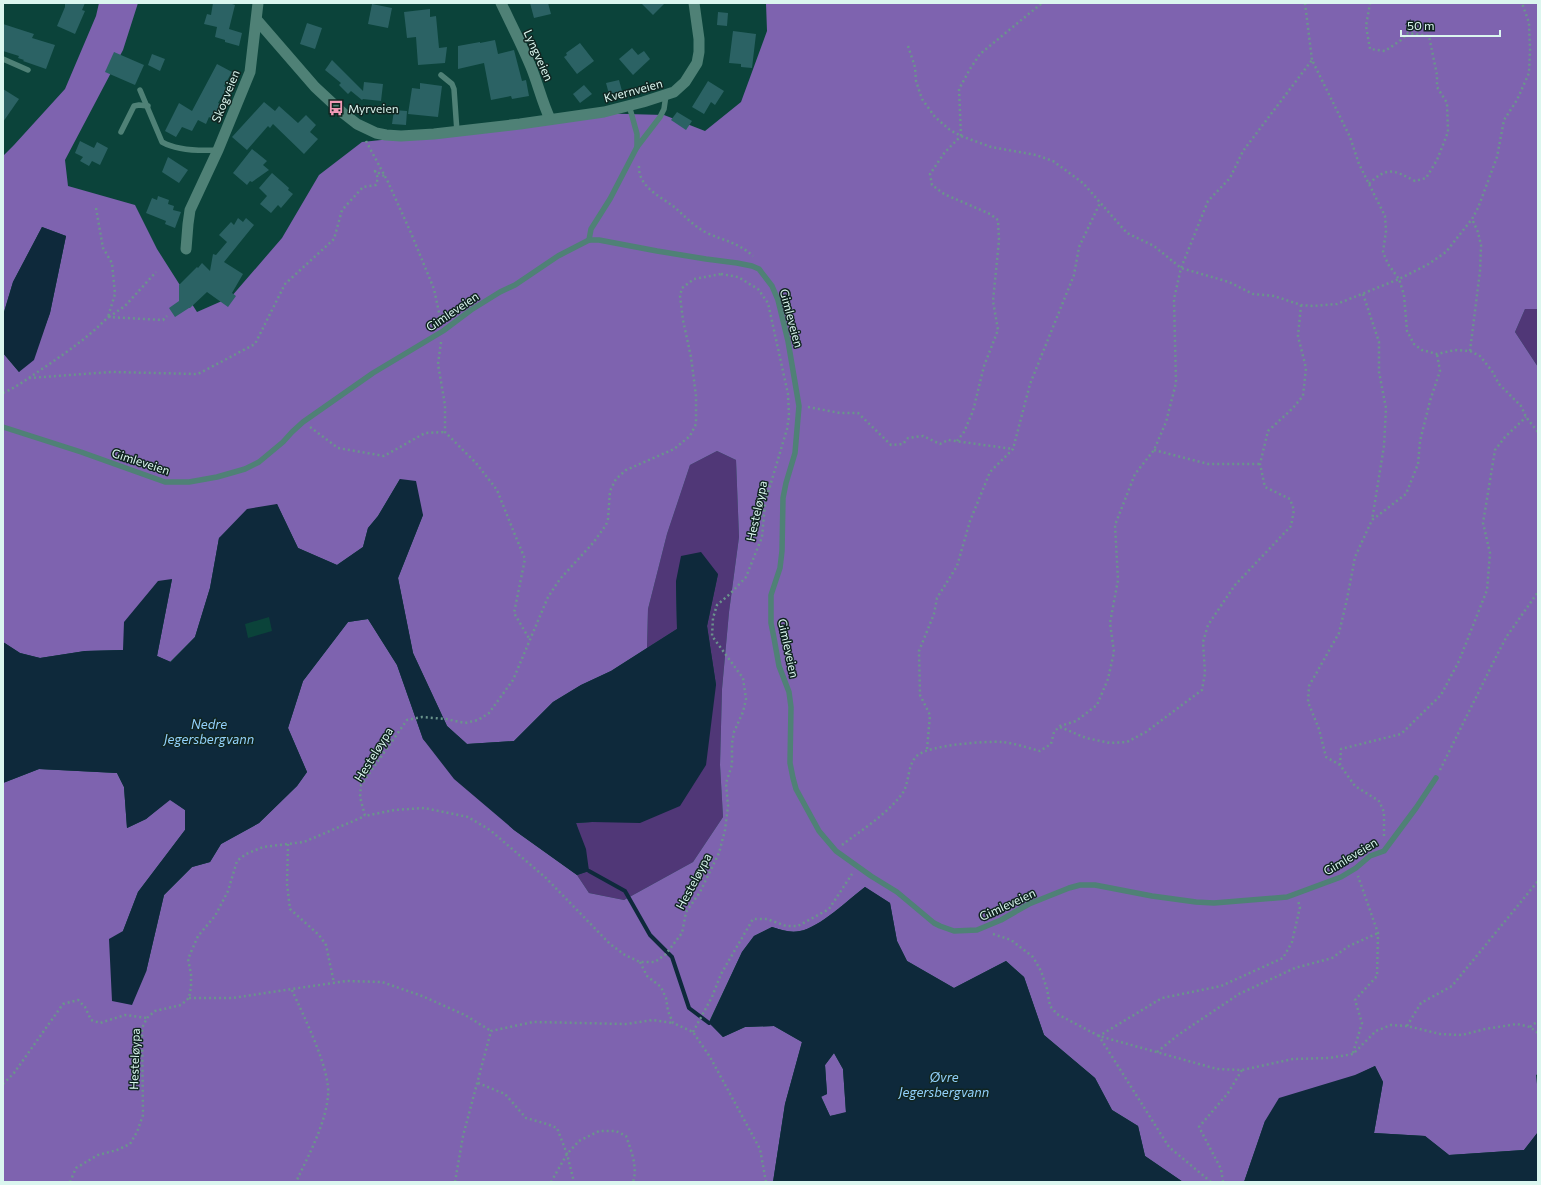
<svg xmlns="http://www.w3.org/2000/svg" width="1541" height="1185" font-family="Commissioner,sans-serif">
  <rect width="100%" height="100%" fill="#0b433a"/>
  <!-- green -->
  <g fill="#503777">
    <path d="M 1525,309 L 1538,309 L 1538,367 L 1515,332 Z"/>
    <path d="M 717,451 L 736,460 L 739,537 L 729,612 L 722,689 L 720,765 L 723,817 L 693,862 L 624,900 L 589,893 L 577,875 L 589,871 L 576,823 L 592,822 L 716,685 L 707,626 L 718,574 L 676,581 L 677,629 L 647,648 L 648,609 L 667,534 L 690,465 Z"/>
  </g>
  <!-- forest -->
  <g fill="#7e63af">
    <path d="M 99,3 L 138,3 L 123,50 L 65,160 L 68,186 L 135,205 L 157,249 L 197,312 L 231,297 L 282,238 L 319,175 L 362,142 L 439,134 L 590,113 L 664,115 L 705,131 L 741,102 L 767,31 L 766,3 L 1538,3 L 1538,309 L 1525,309 L 1515,332 L 1538,367 L 1538,1074 L 1536,1075 L 1538,1093 L 1538,1132 L 1524,1150 L 1449,1155 L 1425,1136 L 1374,1133 L 1383,1082 L 1375,1066 L 1265,1121 L 1244,1182 L 1183,1182 L 1145,1156 L 1138,1126 L 1112,1110 L 1095,1078 L 1044,1035 L 1024,977 L 1006,961 L 954,988 L 907,961 L 897,941 L 890,903 L 865,887 C 849,899 819,928 800,931 C 790,933 782,930 772,927 L 754,936 L 742,952 L 709,1022 L 723,1037 L 745,1027 L 774,1026 L 802,1042 L 785,1104 L 773,1182 L 3,1182 L 3,783 L 39,769 L 117,773 L 124,787 L 127,828 L 146,819 L 170,799 L 185,810 L 185,830 L 138,892 L 123,931 L 146,972 L 164,895 L 192,867 L 210,862 L 221,844 L 259,823 L 297,786 L 307,772 L 288,728 L 303,681 L 348,622 L 368,619 L 397,665 L 423,739 L 514,830 L 577,875 L 589,893 L 624,900 L 693,862 L 723,817 L 720,765 L 722,689 L 729,612 L 739,537 L 736,460 L 717,451 L 690,465 L 667,534 L 648,609 L 647,648 L 611,671 L 581,685 L 553,702 L 514,741 L 467,744 L 447,726 L 413,653 L 398,578 L 423,515 L 400,479 L 378,516 L 368,528 L 363,547 L 337,565 L 298,548 L 277,504 L 219,538 L 210,588 L 195,637 L 170,662 L 157,656 L 172,579 L 123,650 L 85,651 L 40,658 L 20,653 L 3,642 L 3,353 L 19,372 L 42,334 L 50,313 L 66,236 L 42,227 L 13,282 L 3,315 L 3,156 L 14,145 L 65,89 L 96,16 Z"/>
    <path d="M 834,1053 L 843,1069 L 846,1113 L 830,1116 L 821,1096 L 827,1094 L 825,1065 Z"/>
  </g>
  <!-- water -->
  <g fill="#0e293b" fill-rule="evenodd">
    <path d="M 42,227 L 66,236 L 50,313 L 34,360 L 19,372 L 3,353 L 3,316 L 13,282 Z"/>
    <path d="M 400,479 L 416,481 L 423,515 L 398,578 L 413,653 L 447,726 L 467,744 L 514,741 L 553,702 L 581,685 L 611,671 L 677,629 L 676,581 L 681,556 L 701,552 L 718,574 L 707,626 L 716,685 L 706,765 L 680,806 L 640,823 L 592,822 L 576,823 L 586,849 L 589,871 L 577,875 L 514,830 L 454,779 L 423,739 L 397,665 L 368,619 L 348,622 L 303,681 L 288,728 L 307,772 L 297,786 L 259,823 L 221,844 L 210,862 L 192,867 L 164,895 L 146,972 L 132,1005 L 112,1001 L 109,939 L 123,931 L 138,892 L 185,830 L 185,810 L 170,800 L 146,819 L 127,828 L 124,787 L 117,773 L 39,769 L 3,783 L 3,642 L 20,653 L 40,658 L 85,651 L 123,650 L 124,622 L 158,581 L 172,579 L 157,656 L 171,662 L 195,637 L 210,588 L 219,538 L 247,509 L 277,504 L 298,548 L 337,565 L 363,547 L 368,528 L 378,516 ZM 269,617 L 272,631 L 248,638 L 245,624 Z"/>
    <path d="M 865,887 L 890,903 L 897,941 L 907,961 L 954,988 L 1006,961 L 1024,977 L 1044,1035 L 1095,1078 L 1112,1110 L 1138,1126 L 1145,1156 L 1183,1182 L 773,1182 L 785,1104 L 802,1042 L 774,1026 L 745,1027 L 723,1037 L 709,1023 L 742,952 L 754,936 L 772,927 C 782,930 790,933 800,931 C 819,928 849,899 865,887 ZM 834,1053 L 843,1069 L 846,1112 L 830,1116 L 821,1097 L 827,1094 L 825,1065 Z"/>
    <path d="M 1375,1066 L 1383,1082 L 1374,1133 L 1425,1136 L 1449,1155 L 1524,1150 L 1538,1132 L 1538,1182 L 1244,1182 L 1265,1121 L 1279,1098 L 1355,1075 Z"/>
  </g>
  <g fill="none" stroke-linecap="round" stroke-linejoin="round">
    <!-- stream -->
    <path stroke="#0e293b" stroke-width="4" d="M 589,871 L 625,891 L 650,935 L 672,957 L 689,1008 L 709,1023"/>
  </g>
  <!-- building -->
  <g fill="#2b6264">
    <path d="M 65,3 L 85,3 L 82,10 L 85,11 L 75,34 L 57,26 L 65,7 Z"/>
    <path d="M 213,3 L 229,3 L 235,5 L 229,29 L 242,33 L 239,46 L 225,42 L 225,40 L 215,37 L 217,27 L 204,24 L 207,14 L 211,15 Z"/>
    <path d="M 530,3 L 548,3 L 551,14 L 534,18 Z"/>
    <path d="M 641,3 L 665,3 L 653,15 Z"/>
    <path d="M 372,4 L 392,8 L 388,28 L 368,24 Z"/>
    <path d="M 430,9 L 430,17 L 436,16 L 439,48 L 447,47 L 445,63 L 418,65 L 416,37 L 407,38 L 404,12 Z"/>
    <path d="M 718,12 L 728,13 L 727,26 L 717,25 Z"/>
    <path d="M 307,23 L 322,28 L 315,49 L 300,44 Z"/>
    <path d="M 3,24 L 34,34 L 32,38 L 55,45 L 46,69 L 23,61 L 24,60 L 18,58 L 19,56 L 3,51 Z"/>
    <path d="M 733,31 L 756,34 L 752,68 L 741,67 L 741,64 L 729,63 Z"/>
    <path d="M 495,40 L 498,54 L 514,50 L 522,81 L 526,80 L 529,96 L 512,99 L 511,96 L 491,100 L 484,63 L 458,69 L 458,46 L 480,42 L 480,43 Z"/>
    <path d="M 580,43 L 594,61 L 577,74 L 564,57 L 567,55 L 566,53 Z"/>
    <path d="M 632,48 L 638,55 L 644,51 L 650,59 L 633,75 L 619,59 Z"/>
    <path d="M 114,52 L 144,65 L 135,85 L 105,72 Z"/>
    <path d="M 152,54 L 165,59 L 160,71 L 148,65 Z"/>
    <path d="M 332,60 L 363,91 L 364,82 L 383,84 L 381,101 L 363,99 L 362,100 L 351,91 L 348,94 L 339,85 L 341,83 L 325,70 Z"/>
    <path d="M 217,64 L 232,72 L 224,86 L 227,88 L 218,103 L 224,106 L 216,121 L 209,117 L 206,124 L 198,120 L 192,131 L 182,127 L 176,137 L 165,131 L 179,103 L 192,111 Z"/>
    <path d="M 619,80 L 622,91 L 609,94 L 606,83 Z"/>
    <path d="M 708,81 L 724,91 L 715,105 L 711,102 L 704,114 L 692,107 Z"/>
    <path d="M 420,83 L 442,86 L 438,117 L 408,114 L 412,88 L 420,89 Z"/>
    <path d="M 584,85 L 592,94 L 580,103 L 573,94 Z"/>
    <path d="M 3,89 L 19,99 L 3,122 Z"/>
    <path d="M 264,102 L 275,111 L 279,106 L 298,123 L 306,115 L 316,125 L 310,132 L 318,139 L 304,154 L 273,124 L 270,128 L 268,126 L 247,150 L 232,137 Z"/>
    <path d="M 394,110 L 407,111 L 406,125 L 392,124 Z"/>
    <path d="M 677,112 L 692,121 L 686,130 L 671,120 Z"/>
    <path d="M 80,141 L 94,148 L 97,142 L 108,148 L 100,165 L 92,161 L 89,166 L 80,161 L 83,157 L 75,153 Z"/>
    <path d="M 252,149 L 267,161 L 263,165 L 269,170 L 252,182 L 250,181 L 247,185 L 233,173 Z"/>
    <path d="M 168,157 L 188,170 L 179,183 L 162,172 Z"/>
    <path d="M 272,173 L 289,188 L 288,190 L 293,194 L 281,208 L 278,205 L 271,213 L 260,204 L 267,196 L 259,188 Z"/>
    <path d="M 158,196 L 169,200 L 168,204 L 174,206 L 173,210 L 181,212 L 175,228 L 165,224 L 166,221 L 146,213 L 152,198 L 157,200 Z"/>
    <path d="M 238,218 L 243,222 L 246,218 L 254,225 L 224,262 L 243,274 L 232,293 L 236,296 L 228,307 L 207,292 L 190,308 L 189,308 L 175,317 L 169,308 L 179,301 L 179,285 L 197,267 L 198,268 L 202,263 L 210,271 L 213,254 L 216,255 L 227,242 L 219,235 L 231,222 L 234,225 Z"/>
  </g>
  <g fill="none" stroke-linecap="round" stroke-linejoin="round">
    <!-- path -->
    <g stroke="#6a948c" stroke-width="2.5" stroke-dasharray="2 3" stroke-linecap="butt">
      <path d="M 1305,3 L 1312,60"/>
      <path d="M 908,46 L 915,67 L 916,81 L 922,99 L 935,117 L 950,130 L 961,136 L 991,147 L 1036,155 L 1053,161 L 1083,183 L 1127,233 L 1154,246 L 1181,268 L 1229,282 L 1253,294 L 1274,296 L 1301,305 L 1313,306 L 1337,304 L 1399,279 L 1427,265 L 1446,252 L 1472,219 L 1478,208 L 1497,157 L 1504,120 L 1517,100 L 1529,73 L 1530,50 L 1529,23 L 1522,3"/>
      <path d="M 961,136 L 959,89 L 970,69 L 980,54 L 1042,3"/>
      <path d="M 366,141 L 388,182 L 411,233 L 434,289 L 441,322"/>
      <path d="M 639,166 C 638,186 659,196 673,206 C 684,215 693,226 707,233 C 725,241 737,242 753,256"/>
      <path d="M 1369,184 C 1387,166 1394,170 1415,181 L 1426,178 L 1437,160 L 1448,132 L 1447,103 L 1437,87 L 1437,75 L 1429,36 L 1408,33 L 1401,40 L 1385,51 L 1370,49 L 1366,26 L 1370,3"/>
      <path d="M 96,208 L 103,248 L 112,263 L 115,294 L 108,317"/>
      <path d="M 721,274 L 738,277 L 758,289 L 768,303 L 788,394 L 789,416 L 787,429 L 765,503 L 762,537 L 746,577 L 731,593 L 717,605 L 713,618 L 712,636 L 743,678 L 746,699 L 743,712 L 734,732 L 732,743 L 732,765 L 726,783 L 728,806 L 725,830 L 719,853 L 700,892 L 686,912 L 682,933 L 666,954 L 655,962 L 640,962 L 625,955 L 610,944 L 546,878 L 490,830 L 468,817 L 424,808 L 394,810 L 365,816 L 360,797 L 361,785 L 407,720 L 422,717 L 446,719 L 465,723 L 478,720 L 489,713 L 513,680 L 548,597 L 560,579 L 593,543 L 606,525 L 608,519 L 610,491 L 616,479 L 626,470 L 674,449 L 690,436 L 696,424 L 696,396 L 691,357 L 683,320 L 680,296 L 682,288 L 694,279 Z"/>
      <path d="M 1363,294 L 1379,342 L 1379,372 L 1386,408 L 1384,446 L 1372,520"/>
      <path d="M 109,317 L 125,306 L 156,272"/>
      <path d="M 441,342 L 438,364 L 445,405 L 445,432 L 476,463 L 497,490 L 513,530 L 525,559 L 514,613 L 530,640"/>
      <path d="M 1470,351 L 1480,271 L 1481,245 L 1478,232 L 1472,219"/>
      <path d="M 29,378 L 111,372 L 198,374 L 255,344 L 285,284 L 334,239 L 342,210 L 363,187 L 376,185 L 378,178 L 375,171 L 384,176"/>
      <path d="M 3,393 C 19,386 31,376 45,367 C 67,352 90,336 108,317 L 163,320 L 167,316"/>
      <path d="M 808,407 L 840,413 L 858,413 L 891,445 L 903,444 L 908,438 L 923,436 L 940,444 L 948,440 L 1013,449"/>
      <path d="M 310,427 L 338,448 L 384,456 L 425,433 L 445,432"/>
      <path d="M 957,441 L 964,432 L 973,411 L 984,366 L 998,330 L 993,301 L 999,240 L 998,220 L 990,214 L 944,194 L 932,185 L 930,174 L 945,152 L 961,136"/>
      <path d="M 1154,450 L 1208,464 L 1260,464"/>
      <path d="M 1060,727 L 1086,738 L 1110,743 L 1127,742 L 1146,732 L 1202,690 L 1205,673 L 1203,642 L 1208,625 L 1235,585 L 1291,526 L 1294,510 L 1290,499 L 1265,487 L 1260,464 L 1268,431 L 1292,409 L 1303,396 L 1306,368 L 1298,336 L 1301,305"/>
      <path d="M 927,749 L 930,715 L 920,695 L 919,651 L 934,614 L 937,598 L 957,566 L 970,521 L 990,472 L 1013,449 L 1030,384 L 1074,275 L 1079,247 L 1100,203"/>
      <path d="M 1340,765 L 1341,749 L 1401,734 L 1441,695 L 1459,661 L 1487,590 L 1490,553 L 1483,523 L 1495,450 L 1505,437 L 1526,417"/>
      <path d="M 1440,770 L 1497,655 L 1507,636 L 1538,592"/>
      <path d="M 1384,836 L 1384,812 L 1379,801 L 1355,786 L 1340,765 L 1326,757 L 1319,729 L 1308,702 L 1309,686 L 1339,633 L 1347,599 L 1355,557 L 1372,520 L 1406,494 L 1418,464 L 1420,441 L 1430,401 L 1440,371 L 1437,354"/>
      <path d="M 288,844 L 287,884 L 290,909 L 319,935 L 326,945 L 334,983"/>
      <path d="M 842,845 C 863,829 887,814 902,794 C 910,783 907,763 918,755 C 931,745 984,741 1002,742 C 1014,743 1028,748 1040,751 L 1051,744 L 1054,732 L 1060,726 L 1076,721 L 1097,705 L 1108,679 L 1114,652 L 1110,623 L 1118,580 L 1115,525 L 1135,474 L 1154,450 L 1166,422 L 1176,383 L 1174,299 L 1181,268 L 1208,201 L 1230,178 L 1243,151 L 1312,60 L 1350,137 L 1359,164 L 1385,216 L 1386,231 L 1383,252 L 1388,264 L 1399,279 L 1404,295 L 1407,331 L 1414,344 L 1422,350 L 1437,354 L 1455,350 L 1470,351 L 1480,356 L 1492,371 L 1499,384 L 1521,406 L 1526,417 L 1538,432"/>
      <path d="M 993,934 L 1011,940 L 1033,957 L 1041,971 L 1047,989 L 1050,1006 L 1057,1014 L 1099,1036 L 1217,1069 L 1242,1070 L 1293,1059 L 1329,1058 L 1353,1054 L 1376,1031 L 1391,1025 L 1407,1026 L 1440,1034 L 1462,1035 L 1485,1029 L 1517,1024 L 1530,1027 L 1538,1033"/>
      <path d="M 640,962 L 647,976 L 661,987 L 666,998 L 668,1011 L 673,1023 L 693,1032 L 710,1057 L 760,1149 L 766,1182"/>
      <path d="M 292,990 C 303,1015 331,1070 328,1096 C 325,1126 308,1156 296,1182"/>
      <path d="M 189,998 L 232,998 L 346,981 L 382,982 L 422,996 L 465,1015 L 491,1031"/>
      <path d="M 1407,1026 L 1421,1003 L 1452,986 L 1538,881"/>
      <path d="M 1530,1027 L 1538,1021"/>
      <path d="M 693,1032 L 712,997 L 721,974 L 753,919 L 767,919 L 786,926 L 798,926 L 829,909 L 852,874"/>
      <path d="M 1157,1052 L 1178,1035 L 1239,994 L 1295,968 L 1332,958 L 1349,946 L 1378,933"/>
      <path d="M 1353,1053 L 1362,1023 L 1355,1000 L 1377,976 L 1378,933 L 1358,876"/>
      <path d="M 478,1083 L 505,1094 L 526,1118 L 547,1124 L 557,1128 L 567,1154 L 574,1182"/>
      <path d="M 3,1084 L 14,1073 L 63,1004 L 78,1000 L 85,1007 L 91,1020 L 100,1023 L 125,1015 L 147,1018"/>
      <path d="M 70,1182 L 76,1168 L 98,1155 L 117,1150 L 130,1144 L 137,1132 L 143,1115 L 142,1028 L 147,1018 L 155,1011 L 181,1005 L 189,998 L 191,987 L 191,974 L 188,959 L 198,936 L 215,916 L 228,891 L 237,861 L 246,854 L 263,847 L 304,842 L 365,816"/>
      <path d="M 455,1182 L 463,1136 L 491,1031 L 533,1022 L 627,1024 L 653,1020 L 673,1023"/>
      <path d="M 551,1182 L 567,1154 L 579,1141 L 599,1131 L 616,1131 L 626,1136 C 631,1150 638,1167 633,1182"/>
      <path d="M 1211,1182 L 1169,1147 L 1099,1036 L 1162,998 L 1221,986 L 1283,958 L 1292,942 L 1300,907 L 1298,901"/>
      <path d="M 1223,1182 L 1221,1169 L 1199,1127 L 1228,1093 L 1242,1070"/>
    </g>
    <!-- service -->
    <g stroke="#4f8176" stroke-width="5.5">
      <path d="M 3,59 L 28,70"/>
      <path d="M 441,75 L 452,84 L 454,89 L 457,132"/>
      <path d="M 140,90 L 162,142 C 178,151 200,151 218,150"/>
      <path d="M 629,105 L 637,134 L 637,147"/>
      <path d="M 121,132 L 134,106 L 139,105 L 148,106"/>
      <path d="M 589,240 L 591,229 L 610,199 L 637,147 L 660,117 L 664,109 L 666,95"/>
      <path d="M 3,427 L 81,452 L 165,482 L 189,482 L 217,477 L 245,469 L 259,462 L 283,442 L 292,432 L 303,422 L 373,373 L 443,331 L 471,310 L 500,292 L 515,285 L 558,256 L 589,240 L 599,240 L 657,251 L 706,259 L 737,263 L 752,266 L 759,269 L 772,286 L 778,300 L 788,341 L 799,406 L 795,453 L 786,483 L 783,498 L 782,551 L 780,568 L 771,595 L 771,623 L 774,638 L 779,666 L 789,692 L 791,707 L 790,763 L 793,778 L 796,789 L 819,831 L 836,851 L 871,876 L 897,892 L 934,923 L 940,926 L 954,931 L 977,930 L 1001,920 L 1029,904 L 1069,888 L 1080,885 L 1095,885 L 1152,896 L 1196,902 L 1214,903 L 1287,897 L 1341,877 L 1356,868 L 1370,856 L 1384,851 L 1416,808 L 1436,778"/>
    </g>
    <!-- minor -->
    <g stroke="#4f8176" stroke-width="11">
      <path d="M 501,3 C 511,24 522,45 531,67 C 538,84 542,102 550,119"/>
      <path d="M 257,20 L 315,87 L 343,113 L 357,124 L 376,133 L 386,135 L 401,136 L 434,134 L 520,124 L 604,112 L 643,102 L 674,92 L 685,82 L 697,63 L 699,52 L 699,39 L 694,3"/>
      <path d="M 186,249 L 188,224 L 190,210 L 218,150 L 250,72 L 258,3"/>
    </g>
  </g>
  <!-- icons -->
  <defs>
    <symbol id="bus-bare" viewBox="-9 -9 18 18"><path d="M-5-6H5V4H4V6H2V4H-2V6H-4V4H-5ZM-3.5-4V0h7V-4ZM-3.5 1.2v1.5H-2V1.2ZM2 1.2v1.5H3.5V1.2Z" fill="#f09ab6" stroke="#102521" stroke-width="2.5" paint-order="stroke"/></symbol>
  </defs>
  <g fill-rule="evenodd">
    <use href="#bus-bare" x="325" y="97" width="22" height="22"/>
  </g>
  <g text-anchor="middle" dominant-baseline="central" stroke-width="3" stroke-linejoin="round" paint-order="stroke">
    <!-- street labels -->
    <g font-size="12" fill="#dbf6ef" stroke="#102521">
      <text transform="translate(539 55) rotate(66)">Lyngveien</text>
      <text transform="translate(633 90) rotate(-15)">Kvernveien</text>
      <text transform="translate(225 96) rotate(-68)">Skogveien</text>
      <text transform="translate(452 311) rotate(-34)">Gimleveien</text>
      <text transform="translate(792 318) rotate(75)">Gimleveien</text>
      <text transform="translate(141 461) rotate(18)">Gimleveien</text>
      <text transform="translate(756 511) rotate(-78)">Hesteløypa</text>
      <text transform="translate(789 648) rotate(78)">Gimleveien</text>
      <text transform="translate(373 754) rotate(-58)">Hesteløypa</text>
      <text transform="translate(1350 856) rotate(-31)">Gimleveien</text>
      <text transform="translate(693 881) rotate(-62)">Hesteløypa</text>
      <text transform="translate(1007 904) rotate(-25)">Gimleveien</text>
      <text transform="translate(134 1059) rotate(-88)">Hesteløypa</text>
    </g>
    <!-- poi labels -->
    <g font-size="12" fill="#dbf6ef" stroke="#102521" text-anchor="start">
      <text x="348" y="108">Myrveien</text>
    </g>
    <!-- water labels -->
    <g font-size="13" font-style="italic" fill="#92d1fb" stroke="#102521">
      <text x="209" y="724">Nedre<tspan x="209" dy="15">Jegersbergvann</tspan></text>
      <text x="944" y="1077">Øvre<tspan x="944" dy="15">Jegersbergvann</tspan></text>
    </g>
  </g>
  <!-- border -->
  <rect width="1541" height="1185" fill="none" stroke="#dbf6ef" stroke-width="8"/>
  <!-- scale -->
  <path d="M1401 30v6h99v-6" fill="none" stroke="#dbf6ef" stroke-width="2"/>
  <text x="1407" y="30" font-size="12" fill="#dbf6ef" stroke="#102521" stroke-width="3" paint-order="stroke">50 m</text>
</svg>
